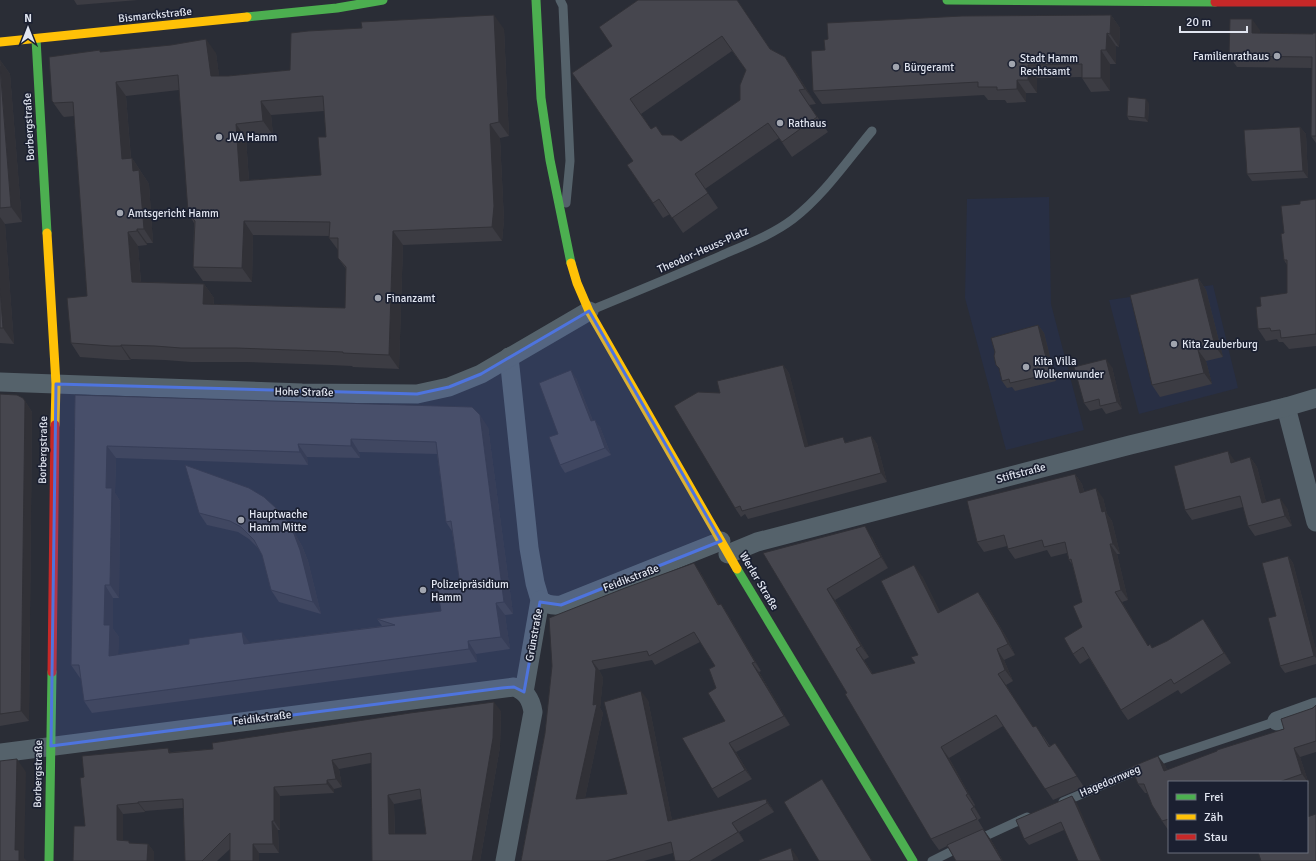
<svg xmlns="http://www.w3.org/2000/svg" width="1316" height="861" font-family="Signika,sans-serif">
  <rect width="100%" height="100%" fill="#2a2d36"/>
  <!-- built -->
  <g fill="#282f44">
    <path d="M 1049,197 L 1051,304 L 1084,430 L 1006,450 L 965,298 L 967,199 Z"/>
    <path d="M 1213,285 L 1238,388 L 1139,414 L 1109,300 Z"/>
  </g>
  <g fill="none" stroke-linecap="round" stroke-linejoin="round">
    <!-- lane -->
    <g stroke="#55626b" stroke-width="9">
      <path d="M 560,0 L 563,6 L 570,161 L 566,203"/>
      <path d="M 589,311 C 633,293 677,275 720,256 C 745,245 772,235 793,219 C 824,195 847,161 872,131"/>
      <path d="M 1063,802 L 1163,759 L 1277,721"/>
      <path d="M 977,840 L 1027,817"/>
      <path d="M 932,861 L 962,846"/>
    </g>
    <!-- street -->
    <g stroke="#55626b" stroke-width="19">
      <path d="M 509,357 L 529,548 L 535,583 L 540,600 L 524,692"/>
      <path d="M 0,382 L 302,393 L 417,394 L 449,387 L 481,374 L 589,311"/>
      <path d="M 1286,407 L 1316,522"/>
      <path d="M 728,554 L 757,542 L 1130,445 L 1286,407 L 1316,398"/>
      <path d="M 540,600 C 547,605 553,606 561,605 L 721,541"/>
      <path d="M 1277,721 L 1316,707"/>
      <path d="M 0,753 L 514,687 C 526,691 531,699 533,712 L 505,861"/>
    </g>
    <!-- fast -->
    <g stroke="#4caf50" stroke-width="9">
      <path d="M 536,0 L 541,98 L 550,160 L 571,263"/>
      <path d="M 947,0 L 1215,2"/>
      <path d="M 247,17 L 337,8 L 383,0"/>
      <path d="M 36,39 L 47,233"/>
      <path d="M 737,569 L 913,861"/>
      <path d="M 49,861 L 52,672"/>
    </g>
    <!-- slow -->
    <g stroke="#ffc107" stroke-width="9">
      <path d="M 0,42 L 247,17"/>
      <path d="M 47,233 L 56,384 L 55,425"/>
      <path d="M 571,263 L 577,283 L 589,311 L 737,569"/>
    </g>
    <!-- jam -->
    <g stroke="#c62828" stroke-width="9">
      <path d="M 1215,2 L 1316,2"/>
      <path d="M 52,672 L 55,425"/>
    </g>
  </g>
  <!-- wall -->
  <g fill="#3c3c43" fill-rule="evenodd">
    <path d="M 74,0 L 138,0 L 77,5 Z"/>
    <path d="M 638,0 L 771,49 L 795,71 L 816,104 L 809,105 L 828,132 L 792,157 L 779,138 L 705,189 L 718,208 L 683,233 L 670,214 L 663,218 L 627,165 L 633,161 L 612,46 ZM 732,51 L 746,70 L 740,100 L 681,141 L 662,135 L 651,129 L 641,114 Z"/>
    <path d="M 1111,15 L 1120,28 L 1119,47 L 1116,46 L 1116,64 L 1110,64 L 1110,91 L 1091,92 L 1082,78 L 1082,77 L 1037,78 L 1037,93 L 1026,93 L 1026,102 L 1007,103 L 1005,100 L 988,100 L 984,95 L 822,104 L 813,91 L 825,50 Z"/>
    <path d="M 504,29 L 509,136 L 500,138 L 504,220 L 502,241 L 403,245 L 399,369 L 353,367 L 352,366 L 331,365 L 246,362 L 191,362 L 165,360 L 131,359 L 130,360 L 120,360 L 80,357 L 71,343 L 87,296 L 74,116 L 64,117 L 62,115 L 52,101 L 101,52 L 216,53 L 219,76 L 228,76 L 290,70 ZM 179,90 L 190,216 L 194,223 L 193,267 L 203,281 L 252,282 L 253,235 L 329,236 L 329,238 L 338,250 L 338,258 L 346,269 L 345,308 L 214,304 L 214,298 L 204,284 L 141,282 L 138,246 L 147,245 L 147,243 L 153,243 L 149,184 L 132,158 L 131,158 L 126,96 ZM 324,111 L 326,137 L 321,175 L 249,180 L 246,138 L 273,135 L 271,115 Z"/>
    <path d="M 1260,30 L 1260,34 L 1313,34 L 1316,33 L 1316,143 L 1311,136 L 1312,68 L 1237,67 L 1229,56 Z"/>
    <path d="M 0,60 L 10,74 L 22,222 L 5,224 L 14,344 L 0,343 Z"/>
    <path d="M 1149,103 L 1148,122 L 1129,120 L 1127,116 Z"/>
    <path d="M 1300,127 L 1306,134 L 1308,178 L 1252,181 L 1247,174 Z"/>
    <path d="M 1316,199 L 1316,346 L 1289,349 L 1283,342 L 1279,342 L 1277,339 L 1266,341 L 1258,329 L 1261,306 L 1287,293 L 1287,265 L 1284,260 L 1284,233 L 1300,204 Z"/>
    <path d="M 1198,278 L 1206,290 L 1223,357 L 1206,361 L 1212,384 L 1160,397 L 1152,385 Z"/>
    <path d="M 1038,325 L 1044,333 L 1056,381 L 1015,391 L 1012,387 L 1007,388 L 1002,381 Z"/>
    <path d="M 783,365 L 789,373 L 808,446 L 847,442 L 871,436 L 877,444 L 887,482 L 748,519 L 745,514 L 741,517 L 735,508 L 720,393 Z"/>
    <path d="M 1112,367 L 1122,409 L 1106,414 L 1102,408 L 1090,411 L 1084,403 Z"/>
    <path d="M 576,378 L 593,421 L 600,427 L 611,455 L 565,473 L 560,465 L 558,434 Z"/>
    <path d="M 0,394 L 23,398 L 32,412 L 29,721 L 0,726 Z"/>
    <path d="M 75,395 L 488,427 L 513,614 L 505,615 L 510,649 L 476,654 L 477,662 L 92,713 L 84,701 L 81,678 L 80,678 L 71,665 ZM 359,452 L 437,454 L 446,522 L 452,531 L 460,585 L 441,611 L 377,619 L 382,626 L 250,643 L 118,654 L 119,637 L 113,629 L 113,598 L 119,598 L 120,501 L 115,493 L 116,458 L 308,465 L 307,457 L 360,458 Z"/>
    <path d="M 1250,457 L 1257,467 L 1266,502 L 1287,508 L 1292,526 L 1255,536 L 1248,526 L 1243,507 L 1192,520 L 1185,510 L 1235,462 Z"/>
    <path d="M 1075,474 L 1082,484 L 1084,491 L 1103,498 L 1107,514 L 1112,521 L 1120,554 L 1117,554 L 1128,600 L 1122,602 L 1148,646 L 1152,648 L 1167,641 L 1203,619 L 1210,629 L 1231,663 L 1181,694 L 1178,690 L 1128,720 L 1121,710 L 1089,658 L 1080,664 L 1073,654 L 1082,627 L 1082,602 L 1072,564 L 1069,560 L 1067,553 L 1051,557 L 1047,550 L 1015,559 L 1008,549 L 1007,546 L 984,552 L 977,542 Z"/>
    <path d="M 199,513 L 294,532 L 302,546 L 308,561 L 321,614 L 279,602 L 271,590 L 262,555 L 258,548 L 249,539 L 238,532 L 207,525 Z"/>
    <path d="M 872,537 L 888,568 L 835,600 L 869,657 L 864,660 L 873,674 L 915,663 L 918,655 L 922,576 L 940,612 L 978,592 L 986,603 L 1008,640 L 1015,655 L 1004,660 L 1013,681 L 1006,685 L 1033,727 L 1044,737 L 1050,746 L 1055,743 L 1084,787 L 1053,800 L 1003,726 L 949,758 L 975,805 L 974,806 L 981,818 L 978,820 L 984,830 L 991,840 L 1003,861 L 956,861 L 947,846 L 939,850 L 931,839 L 847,693 L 763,553 Z"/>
    <path d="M 1288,556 L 1293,563 L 1316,650 L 1316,664 L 1285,673 L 1280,666 L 1276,616 Z"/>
    <path d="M 700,572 L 719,605 L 721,604 L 727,613 L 761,671 L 759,672 L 790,725 L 736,752 L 752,779 L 718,798 L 712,789 L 725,721 L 716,688 L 715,666 L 700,642 L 655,665 L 652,660 L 599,670 L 603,678 L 600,708 L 603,713 L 585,798 L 627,794 L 648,700 L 672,820 L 766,799 L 772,808 L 774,812 L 739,832 L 744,841 L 710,861 L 675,861 L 673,853 L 644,861 L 521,861 L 545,733 L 552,666 Z"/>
    <path d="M 1316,705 L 1316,752 L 1300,757 L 1309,784 L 1307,784 L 1307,782 L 1169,782 L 1169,831 L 1162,821 L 1147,793 L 1145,793 L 1138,784 L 1165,765 L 1167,770 L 1284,729 Z"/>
    <path d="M 501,711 L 500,747 L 480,861 L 372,861 L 371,763 L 339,769 L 342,787 L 334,789 L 334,793 L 280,796 L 280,830 L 278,830 L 279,853 L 259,853 L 259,861 L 230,861 L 230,849 L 217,861 L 185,861 L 183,808 L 145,811 L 145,812 L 123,814 L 123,840 L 131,843 L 148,844 L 154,852 L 85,826 L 84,777 L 172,752 L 213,749 ZM 421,799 L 426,834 L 395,834 L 394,804 Z"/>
    <path d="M 1077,803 L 1064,830 L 1029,845 L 1024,839 Z"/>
  </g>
  <!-- shaded-wall -->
  <g fill="#313137">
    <path d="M 494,15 L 504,29 L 509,136 L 499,122 Z"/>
    <path d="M 1111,15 L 1120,28 L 1119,47 L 1110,34 Z"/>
    <path d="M 1252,19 L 1260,30 L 1260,45 L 1252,33 Z"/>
    <path d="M 1107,33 L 1116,46 L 1116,64 L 1106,50 Z"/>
    <path d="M 206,39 L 216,53 L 221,90 L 211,76 Z"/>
    <path d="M 1101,50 L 1110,64 L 1110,91 L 1101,78 Z"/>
    <path d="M 785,57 L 795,71 L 816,104 L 805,89 Z"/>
    <path d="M 0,60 L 10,74 L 22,222 L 11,207 Z"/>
    <path d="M 1028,65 L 1037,78 L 1037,93 L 1028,80 Z"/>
    <path d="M 1017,80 L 1026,93 L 1026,102 L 1017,89 Z"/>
    <path d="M 116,82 L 126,96 L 132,173 L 122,159 Z"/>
    <path d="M 1146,99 L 1149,103 L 1148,122 L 1145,118 Z"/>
    <path d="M 261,101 L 271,115 L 273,135 L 263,121 Z"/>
    <path d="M 236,124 L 246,138 L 250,195 L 240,181 Z"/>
    <path d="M 490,124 L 500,138 L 504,220 L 502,241 L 492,227 Z"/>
    <path d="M 1300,127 L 1306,134 L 1308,178 L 1303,171 Z"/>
    <path d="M 132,158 L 149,184 L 153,243 L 144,229 L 133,171 Z"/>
    <path d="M 0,217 L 5,224 L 14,344 L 3,328 L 0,288 Z"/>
    <path d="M 244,221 L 253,235 L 252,282 L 242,268 Z"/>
    <path d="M 137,229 L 147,243 L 147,245 L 137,231 Z"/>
    <path d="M 393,231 L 403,245 L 399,369 L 389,355 Z"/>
    <path d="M 128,232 L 138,246 L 142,296 L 132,282 Z"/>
    <path d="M 1198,278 L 1206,290 L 1223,357 L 1215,346 Z"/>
    <path d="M 204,284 L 214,298 L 213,318 L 203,304 Z"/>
    <path d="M 1038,325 L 1044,333 L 1056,381 L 1050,374 Z"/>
    <path d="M 121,345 L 131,359 L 130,360 L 121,346 Z"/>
    <path d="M 1198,350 L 1206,361 L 1212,384 L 1204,373 Z"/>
    <path d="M 1106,359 L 1112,367 L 1122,409 L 1117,402 Z"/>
    <path d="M 783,365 L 789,373 L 811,455 L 805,447 Z"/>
    <path d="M 571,370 L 576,378 L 596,429 L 591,421 Z"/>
    <path d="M 25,401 L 32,412 L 29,721 L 21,711 Z"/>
    <path d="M 480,415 L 488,427 L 513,614 L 504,602 Z"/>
    <path d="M 595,420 L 600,427 L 611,455 L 605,448 Z"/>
    <path d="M 871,436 L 877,444 L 887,482 L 881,473 Z"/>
    <path d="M 351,439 L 359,452 L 360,458 L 351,446 Z"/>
    <path d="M 298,444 L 307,457 L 308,465 L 300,452 Z"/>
    <path d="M 107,446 L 116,458 L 115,493 L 120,501 L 119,598 L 110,585 L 106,488 Z"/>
    <path d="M 1228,451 L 1235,461 L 1231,463 Z"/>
    <path d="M 1250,457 L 1257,467 L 1269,513 L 1262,503 Z"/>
    <path d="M 1075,474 L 1082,484 L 1087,503 L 1080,493 Z"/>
    <path d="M 1096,488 L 1103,498 L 1107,514 L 1112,521 L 1120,554 L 1113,544 L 1102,512 Z"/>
    <path d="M 1280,498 L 1287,508 L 1292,526 L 1285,516 Z"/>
    <path d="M 286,520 L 294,532 L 302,546 L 308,561 L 321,614 L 313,602 Z"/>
    <path d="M 865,526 L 872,537 L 888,568 L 881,557 Z"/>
    <path d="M 1110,544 L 1117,554 L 1128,600 L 1121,590 Z"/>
    <path d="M 1288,556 L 1293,563 L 1316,650 L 1316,658 L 1314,656 Z"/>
    <path d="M 694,563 L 700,572 L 725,614 L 718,605 Z"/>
    <path d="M 914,565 L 922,576 L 946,624 L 938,613 Z"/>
    <path d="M 105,585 L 113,598 L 113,629 L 119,637 L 118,668 L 109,656 L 104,625 Z"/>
    <path d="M 827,589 L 835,600 L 869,657 L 861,646 Z"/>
    <path d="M 978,592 L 986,603 L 1008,640 L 1015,655 L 1008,644 Z"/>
    <path d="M 1115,592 L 1122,602 L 1155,656 L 1148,646 Z"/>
    <path d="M 496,603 L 505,615 L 510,649 L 501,637 Z"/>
    <path d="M 721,604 L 727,613 L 761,671 L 755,662 Z"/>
    <path d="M 1203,619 L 1210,629 L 1231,663 L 1224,653 Z"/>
    <path d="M 242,632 L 251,644 L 244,644 Z"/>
    <path d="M 468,641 L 476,654 L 477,662 L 469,649 Z"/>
    <path d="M 856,649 L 864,660 L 880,685 L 872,674 Z"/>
    <path d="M 997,649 L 1004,660 L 1013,681 L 1005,670 Z"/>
    <path d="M 592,661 L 599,670 L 603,678 L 600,708 L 603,713 L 583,808 L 576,799 L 593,705 Z"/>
    <path d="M 752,663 L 759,672 L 790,725 L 784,716 Z"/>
    <path d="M 998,674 L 1006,685 L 1041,738 L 1033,727 Z"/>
    <path d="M 641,691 L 648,700 L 674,830 L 668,821 Z"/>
    <path d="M 494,702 L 501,711 L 500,747 L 480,861 L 472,861 Z"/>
    <path d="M 729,743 L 736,752 L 752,779 L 745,770 Z"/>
    <path d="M 1055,743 L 1063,754 L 1084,787 L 1077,776 Z"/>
    <path d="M 941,747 L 949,758 L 975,805 L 968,794 Z"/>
    <path d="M 168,748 L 174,756 L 169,753 Z"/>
    <path d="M 1294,748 L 1300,757 L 1309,784 L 1302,774 Z"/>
    <path d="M 1158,756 L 1165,765 L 1171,781 L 1164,771 Z"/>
    <path d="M 17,759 L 26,772 L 24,858 L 27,861 L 19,861 L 15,850 Z"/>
    <path d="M 332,760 L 339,769 L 342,787 L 336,779 Z"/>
    <path d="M 822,779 L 829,790 L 873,861 L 872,861 Z"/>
    <path d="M 327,780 L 334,789 L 334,793 L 327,784 Z"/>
    <path d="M 274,787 L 280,796 L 280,830 L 274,821 Z"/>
    <path d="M 388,795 L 394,804 L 395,843 L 389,834 Z"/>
    <path d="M 966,795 L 974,806 L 981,818 L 974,807 Z"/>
    <path d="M 1072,796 L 1077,803 L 1102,861 L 1101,861 Z"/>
    <path d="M 766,799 L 772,808 L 774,812 L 767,803 Z"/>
    <path d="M 138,802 L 145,811 L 145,812 L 138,803 Z"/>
    <path d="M 117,805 L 123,814 L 123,849 L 117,840 Z"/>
    <path d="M 272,821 L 278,830 L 279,853 L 273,844 Z"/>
    <path d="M 732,823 L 739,832 L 744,841 Z"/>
    <path d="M 983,829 L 991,840 L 1003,861 L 1002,861 Z"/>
    <path d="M 148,844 L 154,852 L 154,861 L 147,861 Z"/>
    <path d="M 253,844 L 259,853 L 259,861 L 253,861 Z"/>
    <path d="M 791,848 L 798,858 L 799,861 L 794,861 Z"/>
  </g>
  <!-- building -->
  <g fill="#46464e" stroke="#313137" fill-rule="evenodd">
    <path d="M 638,0 L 737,0 L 770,49 L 785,57 L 805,89 L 799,90 L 817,117 L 782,142 L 768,123 L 695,174 L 708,193 L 672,218 L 659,199 L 653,203 L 627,165 L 633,161 L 572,73 L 612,46 L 599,27 ZM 722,36 L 746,70 L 740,85 L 740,100 L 681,141 L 673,135 L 662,135 L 656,126 L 651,129 L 630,99 Z"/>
    <path d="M 494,15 L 499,122 L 490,124 L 494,206 L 492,227 L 393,231 L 389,355 L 343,353 L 343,352 L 321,351 L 236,348 L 181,348 L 155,346 L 121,345 L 121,346 L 111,346 L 71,343 L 67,298 L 87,296 L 73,102 L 54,103 L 52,101 L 49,57 L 100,50 L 100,52 L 171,45 L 206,39 L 211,76 L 228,76 L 290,70 L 291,33 L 308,31 L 362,28 L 361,22 ZM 178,75 L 188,212 L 190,216 L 195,221 L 193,267 L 242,268 L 244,221 L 330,222 L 329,238 L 338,238 L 338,258 L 346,267 L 345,308 L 203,304 L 204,284 L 132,282 L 128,232 L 137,231 L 137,229 L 144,229 L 139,170 L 133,171 L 132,158 L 122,159 L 116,82 ZM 323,96 L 326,137 L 318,137 L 321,175 L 240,181 L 236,124 L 263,121 L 261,101 Z"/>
    <path d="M 1111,15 L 1110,34 L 1107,33 L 1106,50 L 1101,50 L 1101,78 L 1082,78 L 1082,64 L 1028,65 L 1028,80 L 1017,80 L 1017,89 L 997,90 L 997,87 L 978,87 L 978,82 L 813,91 L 811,51 L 825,50 L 824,40 L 828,39 L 827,23 L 962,16 Z"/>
    <path d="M 1230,19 L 1252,19 L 1252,33 L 1313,34 L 1313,33 L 1316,33 L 1316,136 L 1311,136 L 1312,57 L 1229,56 Z"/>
    <path d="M 0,66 L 11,207 L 0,208 Z"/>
    <path d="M 1128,97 L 1146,99 L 1145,118 L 1127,116 Z"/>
    <path d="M 1300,127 L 1303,171 L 1247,174 L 1244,130 Z"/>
    <path d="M 1316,199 L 1316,334 L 1281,338 L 1280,330 L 1271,331 L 1270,328 L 1258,329 L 1256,307 L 1261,306 L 1260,297 L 1287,293 L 1287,260 L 1284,260 L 1281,234 L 1284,233 L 1281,206 L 1300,204 L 1300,201 Z"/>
    <path d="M 1198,278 L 1215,346 L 1198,350 L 1204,373 L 1152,385 L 1130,295 Z"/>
    <path d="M 0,288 L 3,328 L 0,328 Z"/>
    <path d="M 1038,325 L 1050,374 L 1010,383 L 1009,379 L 1002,381 L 999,368 L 996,365 L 994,356 L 995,352 L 991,338 Z"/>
    <path d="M 1106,359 L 1117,402 L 1100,406 L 1099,399 L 1084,403 L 1074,367 Z"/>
    <path d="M 783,365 L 805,447 L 843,437 L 845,443 L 871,436 L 881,473 L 742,511 L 740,506 L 735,508 L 674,406 L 698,392 L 720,393 L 717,381 Z"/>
    <path d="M 571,370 L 591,421 L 595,420 L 605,448 L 560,465 L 549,437 L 558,434 L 539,383 Z"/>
    <path d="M 0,394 L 17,395 L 23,398 L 25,401 L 21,711 L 0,714 Z"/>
    <path d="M 75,395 L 472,407 L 480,415 L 504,602 L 496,603 L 501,637 L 468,641 L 469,649 L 84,701 L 79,665 L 71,665 ZM 351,439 L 436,442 L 446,522 L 451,521 L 460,585 L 437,588 L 441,611 L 377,619 L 395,625 L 244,644 L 242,632 L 189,639 L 189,644 L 109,656 L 110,625 L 104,625 L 105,585 L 110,585 L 112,488 L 106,488 L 107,446 L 300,452 L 298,444 L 351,446 Z"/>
    <path d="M 1228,451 L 1231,463 L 1250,457 L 1262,503 L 1280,498 L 1285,516 L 1248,526 L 1240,496 L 1185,510 L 1174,466 Z"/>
    <path d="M 185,465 L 249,488 L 264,497 L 276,508 L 286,520 L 294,534 L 300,550 L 313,602 L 271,590 L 262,555 L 254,540 L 241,527 L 230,521 L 199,513 Z"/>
    <path d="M 1075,474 L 1080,493 L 1096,488 L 1102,512 L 1105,511 L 1113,544 L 1110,544 L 1121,590 L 1115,592 L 1148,646 L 1150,644 L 1152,648 L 1167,641 L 1203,619 L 1224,653 L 1174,684 L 1171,679 L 1121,710 L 1083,647 L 1073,654 L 1064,638 L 1082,627 L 1073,606 L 1082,602 L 1071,559 L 1069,560 L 1065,542 L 1044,547 L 1042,540 L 1008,549 L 1004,535 L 977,542 L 967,501 Z"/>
    <path d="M 865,526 L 881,557 L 827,589 L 861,646 L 856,649 L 872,674 L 915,663 L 911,657 L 918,655 L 881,581 L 914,565 L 938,613 L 978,592 L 1001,630 L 1008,644 L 997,649 L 1005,670 L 998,674 L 1033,727 L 1036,726 L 1049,747 L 1055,743 L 1077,776 L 1045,789 L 996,715 L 941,747 L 968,794 L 966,795 L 974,807 L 971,809 L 977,819 L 931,839 L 845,694 L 847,693 L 763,553 Z"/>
    <path d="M 1288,556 L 1314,656 L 1280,666 L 1268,618 L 1276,616 L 1262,563 Z"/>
    <path d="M 694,563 L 718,605 L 721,604 L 755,662 L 752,663 L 784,716 L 729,743 L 745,770 L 712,789 L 682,738 L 725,721 L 708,693 L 716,688 L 709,669 L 715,666 L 694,632 L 649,656 L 647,651 L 592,661 L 596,669 L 593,705 L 597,704 L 576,799 L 627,794 L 604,702 L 641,691 L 668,821 L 766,799 L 767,803 L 732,823 L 738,832 L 689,861 L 675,861 L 671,842 L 606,861 L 521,861 L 545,733 L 552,666 L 549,618 L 625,588 Z"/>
    <path d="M 494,702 L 493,738 L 472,861 L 372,861 L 371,753 L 332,760 L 336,779 L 327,780 L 327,784 L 274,787 L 274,821 L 272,821 L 273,844 L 253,844 L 253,861 L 230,861 L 230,833 L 202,861 L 185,861 L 183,799 L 138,802 L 138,803 L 117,805 L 117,840 L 129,841 L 129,843 L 148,844 L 147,861 L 73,861 L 74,826 L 85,826 L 80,778 L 84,777 L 82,756 L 168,748 L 169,753 L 213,749 L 212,743 L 410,713 ZM 420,789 L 426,834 L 389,834 L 388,795 Z"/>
    <path d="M 1316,705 L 1316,741 L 1294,748 L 1302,774 L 1279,782 L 1169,782 L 1169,819 L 1162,821 L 1152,805 L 1144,784 L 1138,784 L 1131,767 L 1158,756 L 1164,771 L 1217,751 L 1217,750 L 1284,729 L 1281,719 L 1313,708 Z"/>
    <path d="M 17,759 L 15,850 L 19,850 L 19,861 L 0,861 L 0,761 Z"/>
    <path d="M 822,779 L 872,861 L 819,861 L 784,802 Z"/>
    <path d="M 1072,796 L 1101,861 L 1078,861 L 1061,822 L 1024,839 L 1016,820 Z"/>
    <path d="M 1316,814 L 1316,861 L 1261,861 L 1258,852 L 1307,852 L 1307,817 Z"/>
    <path d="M 983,829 L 1002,861 L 956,861 L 947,845 Z"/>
    <path d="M 791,848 L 794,861 L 759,861 L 759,860 Z"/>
  </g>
  <!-- marked area -->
  <path fill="#4e74de" fill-opacity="0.2" stroke="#4e74de" stroke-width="3" stroke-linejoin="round" d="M 589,311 L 721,541 L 561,605 L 540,602 L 524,692 L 514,687 L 502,688 L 51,746 L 56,384 L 417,394 L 449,387 L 481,374 Z"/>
  <!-- markers -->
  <g fill="#a1a5af" stroke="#1b2031" stroke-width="1.5">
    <circle cx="1277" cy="56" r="4"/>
    <circle cx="1012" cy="64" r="4"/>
    <circle cx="896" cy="67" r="4"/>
    <circle cx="780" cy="123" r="4"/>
    <circle cx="219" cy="137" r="4"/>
    <circle cx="120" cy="213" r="4"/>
    <circle cx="378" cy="298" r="4"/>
    <circle cx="1174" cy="344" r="4"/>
    <circle cx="1026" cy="367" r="4"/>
    <circle cx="241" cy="520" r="4"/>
    <circle cx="423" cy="590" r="4"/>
  </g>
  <g text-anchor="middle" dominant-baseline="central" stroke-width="3.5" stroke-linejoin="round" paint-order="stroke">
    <!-- street labels -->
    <g font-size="11" fill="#e1e5f0" stroke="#1b2031">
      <text transform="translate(155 15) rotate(-6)">Bismarckstraße</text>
      <text transform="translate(29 127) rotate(-93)">Borbergstraße</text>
      <text transform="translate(703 250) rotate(-24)">Theodor-Heuss-Platz</text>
      <text transform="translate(304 392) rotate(1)">Hohe Straße</text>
      <text transform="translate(43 450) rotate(-89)">Borbergstraße</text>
      <text transform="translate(1021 473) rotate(-15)">Stiftstraße</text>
      <text transform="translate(631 578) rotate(-21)">Feidikstraße</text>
      <text transform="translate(759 581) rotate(59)">Werler Straße</text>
      <text transform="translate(534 635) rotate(-80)">Grünstraße</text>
      <text transform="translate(262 718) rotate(-7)">Feidikstraße</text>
      <text transform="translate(38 774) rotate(-89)">Borbergstraße</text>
      <text transform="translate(1110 781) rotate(-23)">Hagedornweg</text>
    </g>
    <!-- poi labels -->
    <g font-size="11" fill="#e1e5f0" stroke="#1b2031" text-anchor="start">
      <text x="1269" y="56" text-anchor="end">Familienrathaus</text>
      <text x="1020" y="58">Stadt Hamm<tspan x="1020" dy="13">Rechtsamt</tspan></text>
      <text x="904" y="67">Bürgeramt</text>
      <text x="788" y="123">Rathaus</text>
      <text x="227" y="137">JVA Hamm</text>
      <text x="128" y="213">Amtsgericht Hamm</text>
      <text x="386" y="298">Finanzamt</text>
      <text x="1182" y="344">Kita Zauberburg</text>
      <text x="1034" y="361">Kita Villa<tspan x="1034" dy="13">Wolkenwunder</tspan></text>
      <text x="249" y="514">Hauptwache<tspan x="249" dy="13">Hamm Mitte</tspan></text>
      <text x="431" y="584">Polizeipräsidium<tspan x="431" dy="13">Hamm</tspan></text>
    </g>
  </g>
  <!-- legend -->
  <rect x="1168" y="781" width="140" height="72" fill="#1b2031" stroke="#6a6f7d"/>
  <rect x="1176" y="794" width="20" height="6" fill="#4caf50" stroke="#6a6f7d"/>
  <text x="1204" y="801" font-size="12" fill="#e1e5f0">Frei</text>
  <rect x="1176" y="814" width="20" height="6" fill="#ffc107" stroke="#6a6f7d"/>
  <text x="1204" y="821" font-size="12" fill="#e1e5f0">Zäh</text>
  <rect x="1176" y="834" width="20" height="6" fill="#c62828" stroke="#6a6f7d"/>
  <text x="1204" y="841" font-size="12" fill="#e1e5f0">Stau</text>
  <!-- north arrow -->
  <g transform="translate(28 28)" stroke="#1b2031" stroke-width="3" paint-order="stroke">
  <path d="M0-3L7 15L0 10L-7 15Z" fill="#e1e5f0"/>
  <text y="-6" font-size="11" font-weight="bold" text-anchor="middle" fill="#e1e5f0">N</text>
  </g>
  <!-- scale -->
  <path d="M1180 26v6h67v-6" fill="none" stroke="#e1e5f0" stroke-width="2"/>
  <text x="1186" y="26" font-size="12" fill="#e1e5f0" stroke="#1b2031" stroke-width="3" paint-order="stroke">20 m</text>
</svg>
